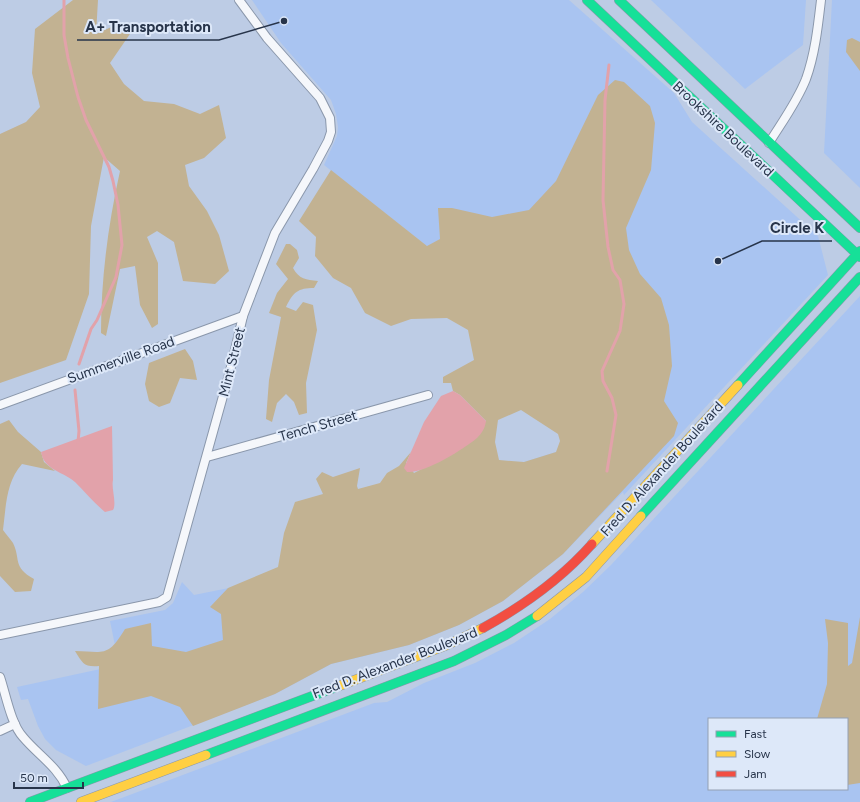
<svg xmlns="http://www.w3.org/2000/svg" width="860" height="802" font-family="Figtree,sans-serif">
  <rect width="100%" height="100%" fill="#bdcce5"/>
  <!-- built -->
  <g fill="#a9c4f1" fill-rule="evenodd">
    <path d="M 252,0 L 569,0 L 674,93 L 692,122 L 818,236 L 828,275 L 624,495 L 623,492 L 563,554 L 503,601 L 459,625 L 409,645 L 331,664 L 275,694 L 86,766 L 56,750 L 45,739 L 38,726 L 28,699 L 21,700 L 17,687 L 119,665 L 110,621 L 165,610 L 173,603 L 182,582 L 194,595 L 361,561 L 358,515 L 600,438 L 523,322 L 324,165 L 337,136 L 338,127 L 336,114 L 331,100 L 281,43 Z"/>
    <path d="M 651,0 L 806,0 L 803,45 L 745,89 Z"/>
    <path d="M 832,0 L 860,0 L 860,188 L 824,153 Z"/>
    <path d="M 860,296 L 860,802 L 111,802 L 374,703 L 387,702 L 424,683 L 475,663 L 514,643 L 550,619 L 583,592 L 611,565 ZM 709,719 L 847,719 L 847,789 L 709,789 Z"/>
  </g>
  <!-- green -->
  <g fill="#c2b292" fill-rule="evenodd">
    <path d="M 73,0 L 98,0 L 96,34 L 120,23 L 132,31 L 110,63 L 124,84 L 144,101 L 174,104 L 200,114 L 219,105 L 226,138 L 204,158 L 185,165 L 189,186 L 207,211 L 219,235 L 229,271 L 215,284 L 183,281 L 174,242 L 157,231 L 147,237 L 158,263 L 158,324 L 152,328 L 140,305 L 135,266 L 120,269 L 106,336 L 101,333 C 101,279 108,225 120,171 L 104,157 L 91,226 L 89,294 L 66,360 L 0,383 L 0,134 L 26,122 L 40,107 L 32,73 L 35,29 Z"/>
    <path d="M 852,38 L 860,42 L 860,71 L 846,52 L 847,40 Z"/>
    <path d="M 615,80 L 624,82 L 650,106 L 655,123 L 651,170 L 626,228 L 629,250 L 640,274 L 661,298 L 669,325 L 672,366 L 664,401 L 678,423 L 674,436 L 563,554 L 503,601 L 459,625 L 409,645 L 331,664 L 275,694 L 193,726 L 180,707 L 151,696 L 98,709 L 99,666 C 84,667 83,664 75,651 C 105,652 108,657 125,629 L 151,623 L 152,646 L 186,652 L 223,640 L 221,614 L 210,607 L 228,588 L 278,567 L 284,533 L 295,502 L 323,494 L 316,479 L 322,472 L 333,477 L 360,468 L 357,486 L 358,489 L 380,483 L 387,473 L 399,466 L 411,452 L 406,463 L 414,473 L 451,454 L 486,421 L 460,395 L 453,391 L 451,383 L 443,383 L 443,377 L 474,360 L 468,330 L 447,318 L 411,319 L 391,326 L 365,313 L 351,288 L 333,278 L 315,256 L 316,237 L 299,221 L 331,170 L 427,246 L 440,239 L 438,208 L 452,208 L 492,217 L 529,210 L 556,181 L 598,95 ZM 521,410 L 558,434 L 560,441 L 556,452 L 524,462 L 499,460 L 495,442 L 498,420 Z"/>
    <path d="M 286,244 L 290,244 L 297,250 L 299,258 L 293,268 C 299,279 306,280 318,281 L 314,288 C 298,288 293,292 286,307 L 296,311 L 303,302 L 313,305 L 317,330 L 306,383 L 307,413 L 299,415 L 294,402 L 286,394 L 277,403 L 272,422 L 266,419 L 269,380 L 281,317 L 269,313 L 277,293 L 288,279 L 276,264 Z"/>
    <path d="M 185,349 L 193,361 L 197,380 L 180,378 L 170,403 L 159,407 L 149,401 L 145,384 L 149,363 Z"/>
    <path d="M 9,420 L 18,432 L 41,452 L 44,462 L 55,471 L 22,464 C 6,482 6,506 3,530 C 6,534 10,539 13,543 C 21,559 12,567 34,579 L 31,591 L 15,592 L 0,576 L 0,424 Z"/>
    <path d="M 860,617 L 860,783 L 847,785 L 847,719 L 817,719 L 827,684 L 828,643 L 825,619 L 848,623 L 848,666 L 852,663 Z"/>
  </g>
  <!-- water -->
  <g fill="#e2a2aa">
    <path d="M 453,391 L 460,395 L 486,421 C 485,428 482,433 477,438 C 464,449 424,474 407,472 L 404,468 L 424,422 L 441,396 Z"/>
    <path d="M 112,426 L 113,480 C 111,488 117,503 113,510 L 105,512 C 94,503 85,492 75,482 C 66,474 54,472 46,463 C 43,460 42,456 41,452 Z"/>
  </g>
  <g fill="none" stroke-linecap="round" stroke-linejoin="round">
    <!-- stream -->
    <g stroke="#e2a2aa" stroke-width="3">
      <path d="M 64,0 L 64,35 L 68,58 L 78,97 L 86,120 L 109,167 L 113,181 L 118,205 L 122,245 L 116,277 L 97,320 L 91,329 L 79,364"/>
      <path d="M 75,390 L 79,431 L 78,442"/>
      <path d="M 607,471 L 616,415 L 612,398 L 603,381 L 602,371 L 620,331 L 624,304 L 620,280 L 613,270 L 608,247 L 603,200 L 605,100 L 609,65"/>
    </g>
    <defs>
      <g id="street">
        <path d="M 769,143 C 782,122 797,102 806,79 C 815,54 818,26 821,0"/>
        <path d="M 0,405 L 243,316"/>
        <path d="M 207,457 L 428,395"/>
        <path d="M 0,635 L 159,602 L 167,597 L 230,371 L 243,316 L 275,233 L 313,169 L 328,141 L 331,132 L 330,118 L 320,98 L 267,38 L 239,0"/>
        <path d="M 0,677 C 6,695 11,724 23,737 C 38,755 57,766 67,788"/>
        <path d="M 0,731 L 15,724"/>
      </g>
      <g id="fast">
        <path d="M 587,0 L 860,257"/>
        <path d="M 619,0 L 860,228"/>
        <path d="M 738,385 L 860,251"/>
        <path d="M 641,516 L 860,277"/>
        <path d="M 206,755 L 454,661 L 506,635 L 537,616"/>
        <path d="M 30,802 L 339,686"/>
      </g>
      <g id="slow">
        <path d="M 592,544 L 738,385"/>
        <path d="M 537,616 L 586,577 L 641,516"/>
        <path d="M 339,686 L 447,645 L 483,628"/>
        <path d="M 81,802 L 206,755"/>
      </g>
      <path id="jam" d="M 483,628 C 523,606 561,579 592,544"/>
    </defs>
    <!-- street casing -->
    <use href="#street" stroke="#8a97ab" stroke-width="10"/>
    <!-- fast casing -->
    <use href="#fast" stroke="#8a97ab" stroke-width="10"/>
    <!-- slow casing -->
    <use href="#slow" stroke="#8a97ab" stroke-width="10"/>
    <!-- jam casing -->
    <use href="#jam" stroke="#8a97ab" stroke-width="10"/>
    <!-- street -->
    <use href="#street" stroke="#f5f7fb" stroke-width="8"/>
    <!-- fast -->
    <use href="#fast" stroke="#16e098" stroke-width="9"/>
    <!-- slow -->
    <use href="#slow" stroke="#ffcf43" stroke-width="9"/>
    <!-- jam -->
    <use href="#jam" stroke="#f24e42" stroke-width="9"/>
  </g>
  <g text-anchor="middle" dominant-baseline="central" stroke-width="4" stroke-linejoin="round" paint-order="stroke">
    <!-- street labels -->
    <g font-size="14" fill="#27344a" stroke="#dde8f9">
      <text transform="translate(723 129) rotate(43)">Brookshire Boulevard</text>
      <text transform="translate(121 360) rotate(-20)">Summerville Road</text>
      <text transform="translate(232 362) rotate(-76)">Mint Street</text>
      <text transform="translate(318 426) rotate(-16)">Tench Street</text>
      <text transform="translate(662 469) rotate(-48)">Fred D. Alexander Boulevard</text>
      <text transform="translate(395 663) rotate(-21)">Fred D. Alexander Boulevard</text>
    </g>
  </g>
  <!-- callouts -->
  <path fill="none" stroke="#27344a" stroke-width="1.5" d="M284 21L219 40H77M718 261L762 241H832"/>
  <g fill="#27344a" stroke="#dde8f9" stroke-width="1.5">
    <circle cx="284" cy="21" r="4"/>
    <circle cx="718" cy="261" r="4"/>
  </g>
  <g font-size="15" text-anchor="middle" font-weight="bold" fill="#27344a" stroke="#dde8f9" stroke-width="4" stroke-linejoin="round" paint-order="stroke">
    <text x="148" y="32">A+ Transportation</text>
    <text x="797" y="233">Circle K</text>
  </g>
  <!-- legend -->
  <rect x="708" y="718" width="140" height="72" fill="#dde8f9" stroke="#94a0b3"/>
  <rect x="716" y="731" width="20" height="6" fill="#16e098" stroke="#94a0b3"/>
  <text x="744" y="738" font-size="12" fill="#27344a">Fast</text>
  <rect x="716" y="751" width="20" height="6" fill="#ffcf43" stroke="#94a0b3"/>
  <text x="744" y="758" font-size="12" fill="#27344a">Slow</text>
  <rect x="716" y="771" width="20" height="6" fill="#f24e42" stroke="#94a0b3"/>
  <text x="744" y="778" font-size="12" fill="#27344a">Jam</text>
  <!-- scale -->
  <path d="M14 782v6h69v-6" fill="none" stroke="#27344a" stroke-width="2"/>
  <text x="20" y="782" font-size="12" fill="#27344a" stroke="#dde8f9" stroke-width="3" paint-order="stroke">50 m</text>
</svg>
